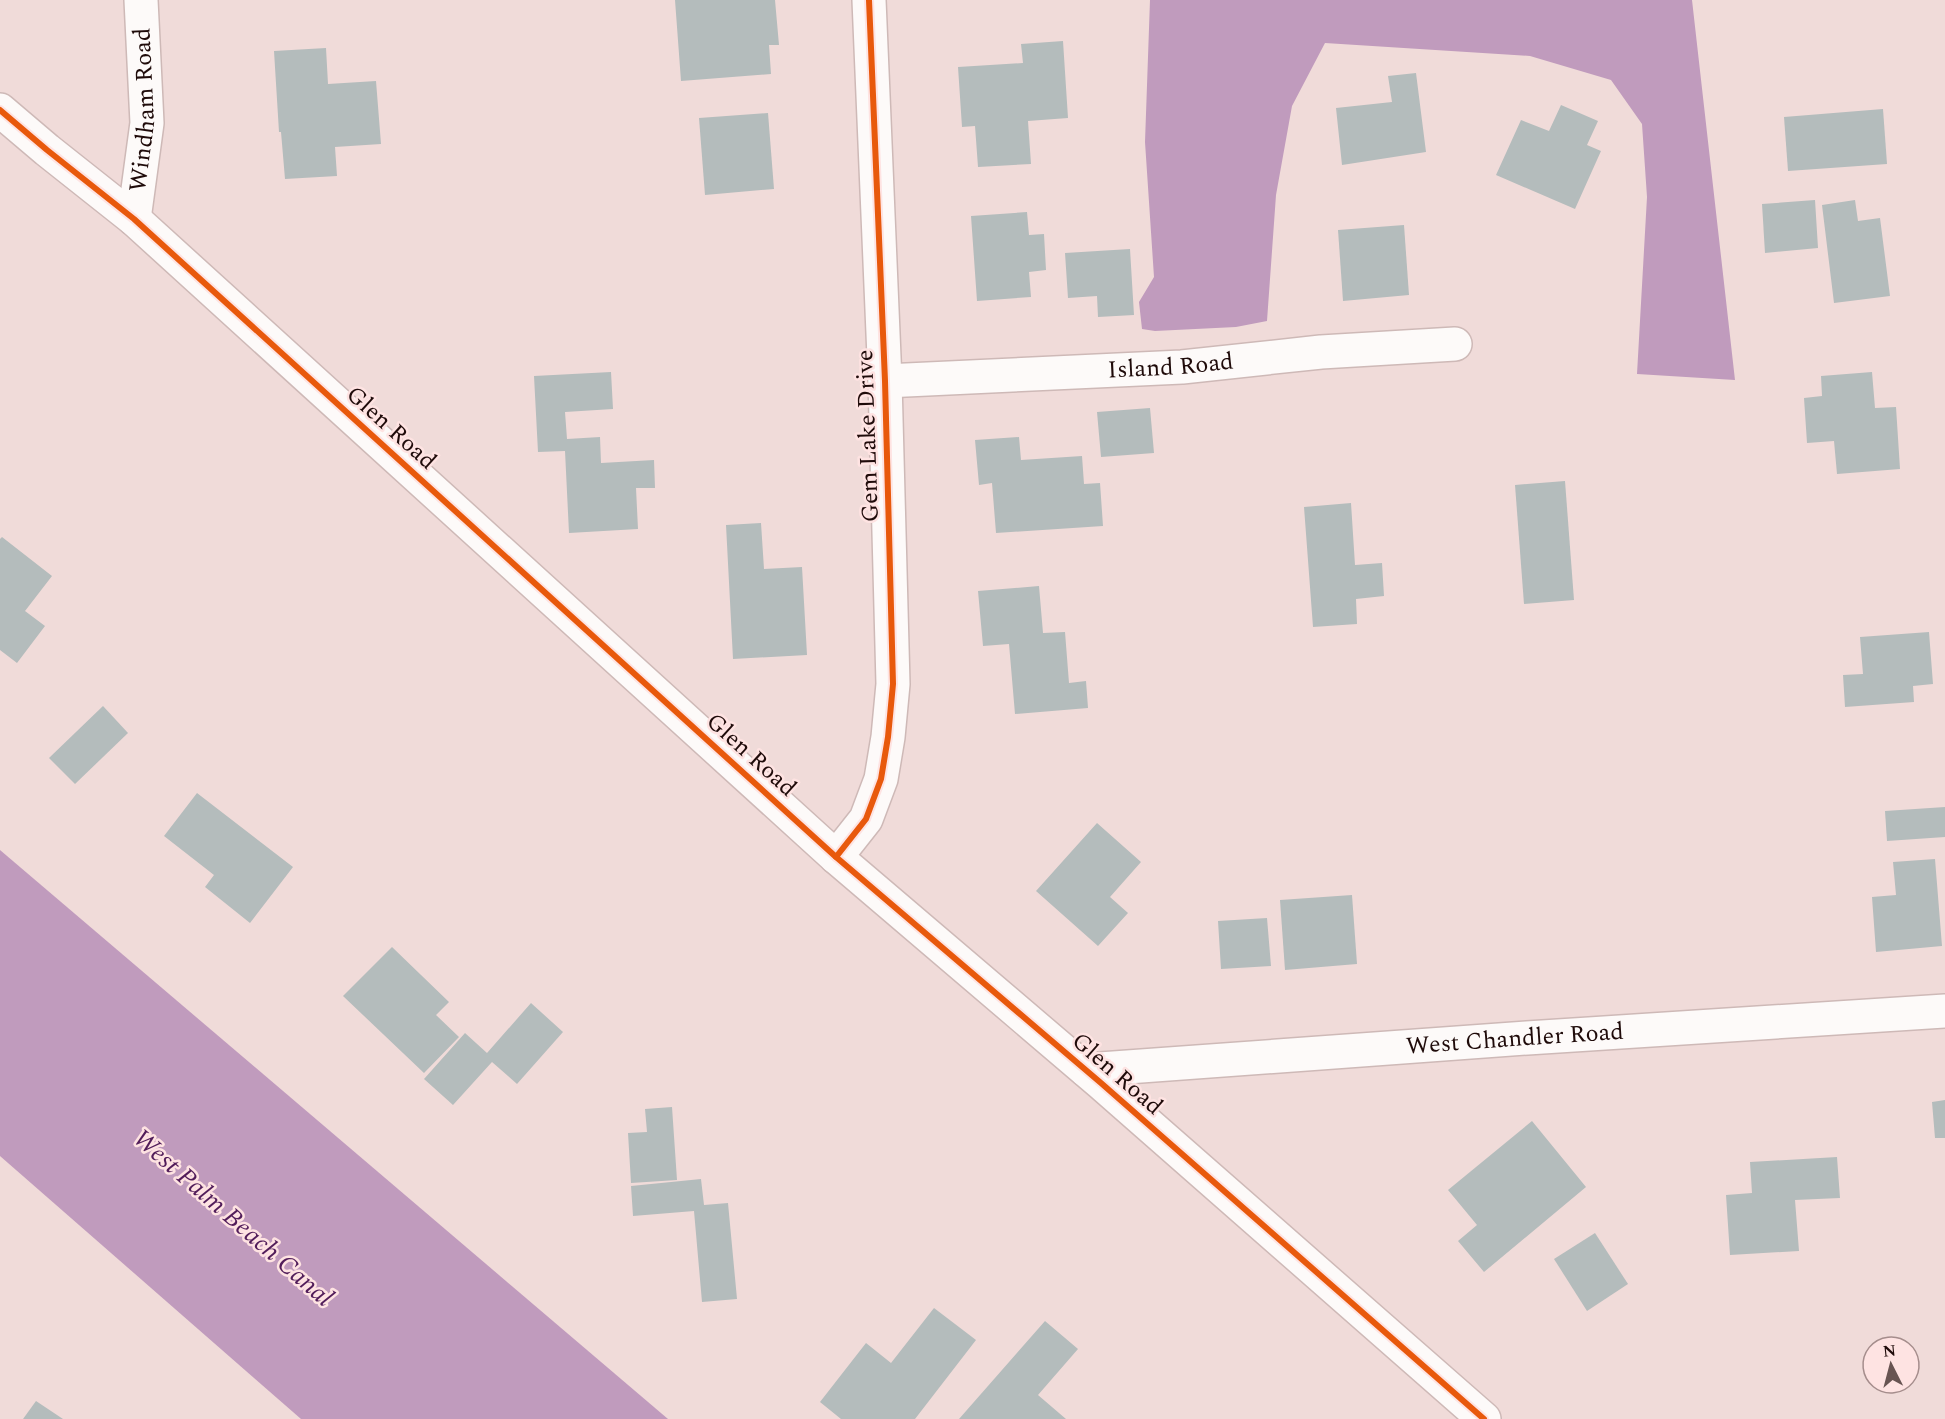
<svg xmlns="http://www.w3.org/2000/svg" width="1945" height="1419" font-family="Spectral,serif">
  <rect width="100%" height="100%" fill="#f0dbd9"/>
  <!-- water -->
  <g fill="#c09bbd">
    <path d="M 1150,0 L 1692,0 L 1735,380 L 1637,374 L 1647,197 L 1642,124 L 1611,80 L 1530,56 L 1325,43 L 1292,106 L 1276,195 L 1267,321 L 1236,327 L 1155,331 L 1142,329 L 1139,302 L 1154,277 L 1145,142 Z"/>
    <path d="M 0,850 L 668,1419 L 301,1419 L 0,1156 Z"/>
  </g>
  <!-- building -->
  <g fill="#b4bcbc">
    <path d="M 675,0 L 775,0 L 779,45 L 769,45 L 771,74 L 681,81 Z"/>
    <path d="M 1063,41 L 1068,118 L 1028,121 L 1031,164 L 978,167 L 975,126 L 962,127 L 958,67 L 1023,63 L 1021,44 Z"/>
    <path d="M 326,48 L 328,84 L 376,81 L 381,144 L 335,147 L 337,176 L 285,179 L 281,132 L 279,132 L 274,51 Z"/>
    <path d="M 1416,73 L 1426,152 L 1342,165 L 1336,108 L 1392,102 L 1388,76 Z"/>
    <path d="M 1561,105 L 1598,121 L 1587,145 L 1601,151 L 1575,209 L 1496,175 L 1521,120 L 1549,131 Z"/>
    <path d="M 1883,109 L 1887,164 L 1788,171 L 1784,117 Z"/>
    <path d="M 768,113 L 774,189 L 705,195 L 699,118 Z"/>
    <path d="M 1815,200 L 1818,248 L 1765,253 L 1762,204 Z"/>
    <path d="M 1855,200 L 1858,221 L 1880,218 L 1890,296 L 1834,303 L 1822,205 Z"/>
    <path d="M 1027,212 L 1029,235 L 1044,234 L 1046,270 L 1029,272 L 1031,297 L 977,301 L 971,216 Z"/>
    <path d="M 1404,225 L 1409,295 L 1343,301 L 1338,230 Z"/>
    <path d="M 1130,249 L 1134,315 L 1098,317 L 1097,296 L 1068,298 L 1065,253 Z"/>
    <path d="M 611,372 L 613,409 L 565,412 L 567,439 L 600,437 L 601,463 L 654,460 L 655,488 L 636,488 L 638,529 L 569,533 L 565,451 L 538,452 L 534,376 Z"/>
    <path d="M 1872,372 L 1875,408 L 1896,407 L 1900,469 L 1837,474 L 1834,441 L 1807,443 L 1804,398 L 1822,396 L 1821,376 Z"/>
    <path d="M 1150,408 L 1154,453 L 1101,457 L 1097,412 Z"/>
    <path d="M 1019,437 L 1021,460 L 1082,456 L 1084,484 L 1100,483 L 1103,526 L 996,533 L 992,483 L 979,485 L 975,440 Z"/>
    <path d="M 1565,481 L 1574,600 L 1524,604 L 1515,485 Z"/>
    <path d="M 1351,503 L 1355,565 L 1382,563 L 1384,596 L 1356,599 L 1357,624 L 1313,627 L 1304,507 Z"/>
    <path d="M 761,523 L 764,569 L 802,567 L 807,655 L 733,659 L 726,525 Z"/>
    <path d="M 2,537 L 52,576 L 25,611 L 45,626 L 17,663 L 0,650 L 0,539 Z"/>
    <path d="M 1039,586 L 1043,633 L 1065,632 L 1069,683 L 1086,681 L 1088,708 L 1015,714 L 1009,644 L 983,646 L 978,591 Z"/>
    <path d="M 1929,632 L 1933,684 L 1913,686 L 1914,702 L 1845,707 L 1843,675 L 1863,674 L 1860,637 Z"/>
    <path d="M 103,706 L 128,733 L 75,784 L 49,758 Z"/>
    <path d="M 197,793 L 293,867 L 250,923 L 205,887 L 214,875 L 164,836 Z"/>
    <path d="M 1945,807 L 1945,837 L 1887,841 L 1885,811 Z"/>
    <path d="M 1097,823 L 1141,862 L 1110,897 L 1128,913 L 1098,946 L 1036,891 Z"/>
    <path d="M 1935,859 L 1942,946 L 1876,952 L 1872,897 L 1896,895 L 1893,862 Z"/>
    <path d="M 1352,895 L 1357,964 L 1285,970 L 1280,900 Z"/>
    <path d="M 1267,918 L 1271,966 L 1221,969 L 1218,921 Z"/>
    <path d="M 392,947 L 449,1002 L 436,1015 L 459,1037 L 424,1073 L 343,996 Z"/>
    <path d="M 531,1003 L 563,1032 L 517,1084 L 492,1062 L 453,1105 L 424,1079 L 465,1033 L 487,1053 Z"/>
    <path d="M 1945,1100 L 1945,1138 L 1935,1138 L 1932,1102 Z"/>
    <path d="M 672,1107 L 677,1180 L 631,1183 L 628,1133 L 647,1132 L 645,1109 Z"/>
    <path d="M 1532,1121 L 1586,1187 L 1484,1272 L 1458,1241 L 1477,1225 L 1448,1190 Z"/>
    <path d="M 1837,1157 L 1840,1198 L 1795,1200 L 1799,1251 L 1730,1255 L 1726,1195 L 1752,1193 L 1750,1162 Z"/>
    <path d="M 701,1179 L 704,1205 L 728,1203 L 737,1299 L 702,1302 L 694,1211 L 633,1216 L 631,1186 Z"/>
    <path d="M 1595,1233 L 1628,1284 L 1587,1311 L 1554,1259 Z"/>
    <path d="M 934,1308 L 976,1340 L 915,1419 L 841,1419 L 820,1402 L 866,1343 L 891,1363 Z"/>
    <path d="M 1045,1321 L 1078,1349 L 1038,1395 L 1066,1419 L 959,1419 Z"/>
    <path d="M 36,1401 L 63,1419 L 23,1419 Z"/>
  </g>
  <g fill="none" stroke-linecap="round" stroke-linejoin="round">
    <defs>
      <g id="minor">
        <path d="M 0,110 L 47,150 L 134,219 L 836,857 L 1101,1083 L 1484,1419"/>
        <path id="s1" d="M 134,219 L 147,123 L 141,0"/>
        <path id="s2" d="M 885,381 L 1182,367 L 1321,352 L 1455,344"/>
        <path d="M 836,857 L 866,819 L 881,779 L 888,737 L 893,684 L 885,381 L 869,0"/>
        <path id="s3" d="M 1086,1070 L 1527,1038 L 1945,1011"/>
      </g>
    </defs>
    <!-- minor casing -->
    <use href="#minor" stroke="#ceb9b7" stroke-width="36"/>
    <!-- minor -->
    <use href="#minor" stroke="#fdfaf9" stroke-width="33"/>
    <defs>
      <g id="cycleway">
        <path d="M 0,110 L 47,150 L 134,219 L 836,857 L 1101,1083 L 1484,1419"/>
        <path d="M 836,857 L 866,819 L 881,779 L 888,737 L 893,684 L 885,381 L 869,0"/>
      </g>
    </defs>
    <!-- cycleway casing -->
    <use href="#cycleway" stroke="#fee3e2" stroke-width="10"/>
    <!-- cycleway -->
    <use href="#cycleway" stroke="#e8590c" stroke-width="6"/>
  </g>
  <g text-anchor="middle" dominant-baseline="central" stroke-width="5" stroke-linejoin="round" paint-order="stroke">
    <!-- street labels -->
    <g font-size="24" fill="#1f0b0a" stroke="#fee3e2">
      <text stroke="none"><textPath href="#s1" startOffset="110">Windham Road</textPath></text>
      <text stroke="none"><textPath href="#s2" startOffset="286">Island Road</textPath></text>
      <text transform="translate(391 428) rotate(42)">Glen Road</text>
      <text transform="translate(868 436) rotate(-92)">Gem Lake Drive</text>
      <text transform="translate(751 755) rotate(42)">Glen Road</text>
      <text stroke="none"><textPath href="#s3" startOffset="430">West Chandler Road</textPath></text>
      <text transform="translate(1117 1074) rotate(41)">Glen Road</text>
    </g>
    <!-- water labels -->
    <g font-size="26" font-style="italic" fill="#521d5a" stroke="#fee3e2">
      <text transform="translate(233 1218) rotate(41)">West Palm Beach Canal</text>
    </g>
  </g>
  <!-- north arrow -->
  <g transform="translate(1891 1365) rotate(354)"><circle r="28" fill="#fee3e2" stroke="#a58d8c" stroke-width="1.5"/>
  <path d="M0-4.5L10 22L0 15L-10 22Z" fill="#685452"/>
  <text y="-9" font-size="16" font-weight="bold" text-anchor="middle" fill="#1f0b0a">N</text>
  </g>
</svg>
